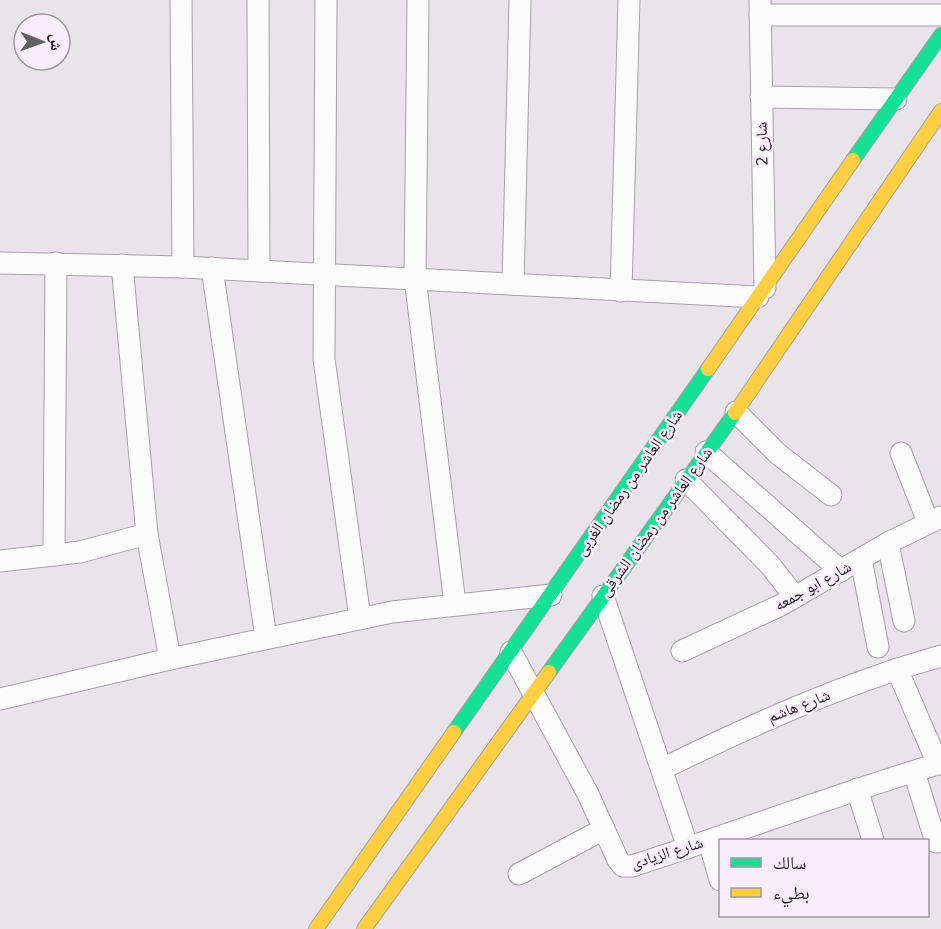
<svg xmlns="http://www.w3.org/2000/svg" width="941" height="929" font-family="'Nunito Sans','Noto Naskh Arabic',sans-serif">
  <rect width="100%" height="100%" fill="#e9e4ea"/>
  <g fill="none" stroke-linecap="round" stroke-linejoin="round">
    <defs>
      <g id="street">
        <path d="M 181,0 L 183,267"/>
        <path d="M 258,0 L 259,270"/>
        <path d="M 326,0 L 324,359 L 360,618"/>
        <path d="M 418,0 L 415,278 L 455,604"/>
        <path d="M 760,0 L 765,288"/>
        <path d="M 760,15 L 941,15"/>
        <path d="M 761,97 L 896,99"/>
        <path d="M 0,263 L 183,267 L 758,297"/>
        <path d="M 122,265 L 147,534 L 170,659"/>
        <path d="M 212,268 L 266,638"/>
        <path d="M 513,284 L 520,0"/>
        <path d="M 621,291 L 629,0"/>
        <path d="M 736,412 L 778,454 L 831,495"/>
        <path d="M 706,452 L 841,571"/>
        <path d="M 901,453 L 928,522"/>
        <path d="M 686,480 L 770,565 L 795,597"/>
        <path d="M 888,543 L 904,621"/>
        <path d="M 54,555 L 56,263"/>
        <path d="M 861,559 L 878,647"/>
        <path d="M 0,561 L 80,552 L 147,534"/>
        <path d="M 603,596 L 688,848"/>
        <path d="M 682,651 L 781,605 L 888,543 L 941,517"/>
        <path d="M 511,652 L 588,794 L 618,860 L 623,866 L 632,866 C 735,833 837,794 941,763"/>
        <path d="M 897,669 L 938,764"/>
        <path d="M 0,699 L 170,659 L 392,612 L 551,595"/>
        <path d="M 662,769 C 752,725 844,683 941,656"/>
        <path d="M 914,772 L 936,842"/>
        <path d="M 857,789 L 873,840"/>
        <path d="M 709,841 L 720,880"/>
        <path d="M 519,874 L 604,829"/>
      </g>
      <g id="fast">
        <path d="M 853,160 L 941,35"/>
        <path d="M 549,672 L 735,413"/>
        <path d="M 454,732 L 708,369"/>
      </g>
      <g id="slow">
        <path d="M 708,369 L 853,160"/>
        <path d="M 735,413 L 941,111"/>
        <path d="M 316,929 L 454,732"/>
        <path d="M 364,929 L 549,672"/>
      </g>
    </defs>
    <!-- street casing -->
    <use href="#street" stroke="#a5a1a6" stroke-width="23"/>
    <!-- fast casing -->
    <use href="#fast" stroke="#a5a1a6" stroke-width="16"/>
    <!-- slow casing -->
    <use href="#slow" stroke="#a5a1a6" stroke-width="16"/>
    <!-- street -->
    <use href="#street" stroke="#fcfbfc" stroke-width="21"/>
    <!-- fast -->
    <use href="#fast" stroke="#16e098" stroke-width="14"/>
    <!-- slow -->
    <use href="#slow" stroke="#ffcf43" stroke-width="14"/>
  </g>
  <g text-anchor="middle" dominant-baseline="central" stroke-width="5" stroke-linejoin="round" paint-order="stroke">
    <!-- street labels -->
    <g font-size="16" fill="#1c181c" stroke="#f9edfb">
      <text transform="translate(762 144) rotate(-91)">شارع 2</text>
      <text transform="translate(629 483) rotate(-55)">شارع العاشر من رمضان الغربى</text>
      <text transform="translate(656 522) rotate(-54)">شارع العاشر من رمضان الشرقى</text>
      <text transform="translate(813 586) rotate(-29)">شارع ابو جمعه</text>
      <text transform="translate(799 706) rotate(-21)">شارع هاشم</text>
      <text transform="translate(667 853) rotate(-17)">شارع الزيادى</text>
    </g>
  </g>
  <!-- legend -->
  <rect x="719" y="839" width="210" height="78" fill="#f9edfb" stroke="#a198a2" stroke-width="1.5"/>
  <rect x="731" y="858" width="30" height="9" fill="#16e098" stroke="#a198a2" stroke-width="1.5"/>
  <text x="773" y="869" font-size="18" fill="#1c181c">سالك</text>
  <rect x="731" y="888" width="30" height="9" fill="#ffcf43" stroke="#a198a2" stroke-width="1.5"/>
  <text x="773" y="899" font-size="18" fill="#1c181c">بطيء</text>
  <!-- north arrow -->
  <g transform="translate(42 42) rotate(91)"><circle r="28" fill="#f9edfb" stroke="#a198a2" stroke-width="1.5"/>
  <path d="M0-4.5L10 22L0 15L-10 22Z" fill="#645f64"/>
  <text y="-9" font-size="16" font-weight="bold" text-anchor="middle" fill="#1c181c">ش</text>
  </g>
</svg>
